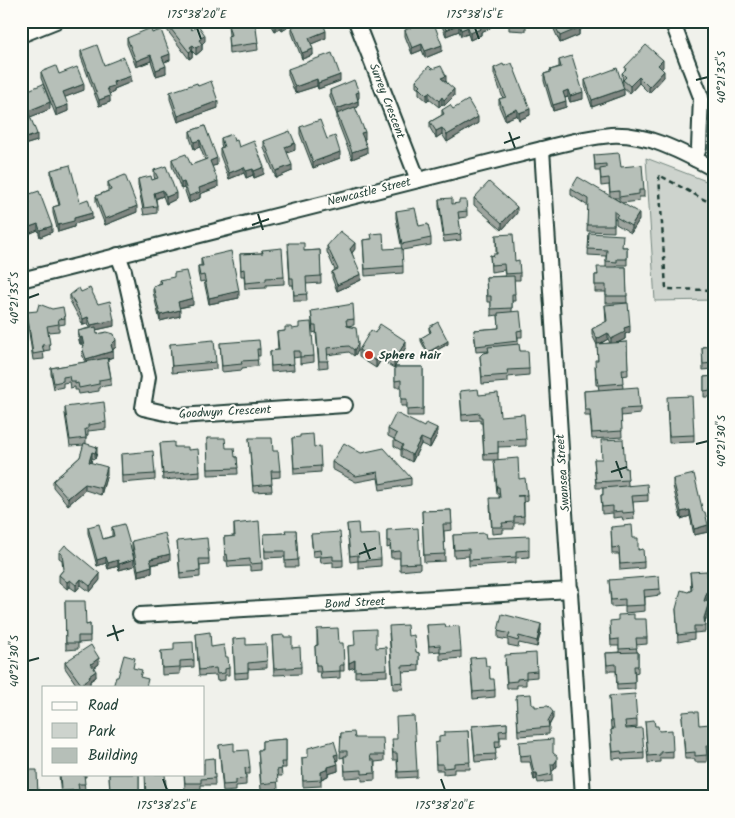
<svg xmlns="http://www.w3.org/2000/svg" width="735" height="818" font-family="Kalam,sans-serif">
  <rect width="100%" height="100%" fill="#f0f1eb"/>
  <filter id="ink" filterUnits="userSpaceOnUse"><feTurbulence type="fractalNoise" baseFrequency=".02" numOctaves="2"/><feDisplacementMap in="SourceGraphic" scale="10" xChannelSelector="R" yChannelSelector="G"/><feConvolveMatrix kernelMatrix="1 2 1 2 8 2 1 2 1" color-interpolation-filters="sRGB"/></filter>
  <g filter="url(#ink)">
    <!-- green -->
    <path fill="#cdd3cd" stroke="#768880" d="M 646,158 L 714,184 L 714,300 L 655,301 Z"/>
    <g fill="none" stroke-linecap="round" stroke-linejoin="round">
      <defs>
        <g id="minor">
          <path d="M 356,21 L 418,180"/>
          <path d="M 672,21 L 701,97 L 699,148 L 695,159"/>
          <path d="M 21,35 L 56,21"/>
          <path d="M 542,149 L 583,797"/>
          <path d="M 118,255 L 124,271 L 148,377 L 143,408 L 179,416 L 345,405"/>
          <path d="M 21,280 L 542,149 C 565,143 588,137 611,135 C 648,133 682,152 714,169"/>
          <path d="M 140,615 L 571,590"/>
        </g>
      </defs>
      <!-- minor casing -->
      <use href="#minor" stroke="#1f3d34" stroke-width="18"/>
      <!-- path -->
      <path stroke="#1f3d34" stroke-width="2.5" stroke-dasharray="5 4" stroke-linecap="butt" d="M 714,205 L 659,175 L 666,289 L 714,290"/>
      <!-- minor -->
      <use href="#minor" stroke="#fdfcf7" stroke-width="14"/>
    </g>
    <!-- wall -->
    <g fill="#9da49e" stroke="#1f3d34" fill-rule="evenodd">
      <path d="M 231,21 L 255,21 L 258,50 L 229,54 L 228,36 L 229,35 L 228,25 L 231,25 Z"/>
      <path d="M 269,21 L 292,21 L 287,25 L 287,28 L 282,31 L 280,28 L 275,31 Z"/>
      <path d="M 440,21 L 490,21 L 490,28 L 481,32 L 481,35 L 470,40 L 468,34 L 461,36 L 459,31 L 446,36 Z"/>
      <path d="M 509,21 L 526,21 L 526,31 L 509,30 Z"/>
      <path d="M 553,21 L 582,29 L 579,31 L 579,35 L 560,43 L 553,27 Z"/>
      <path d="M 167,24 L 192,30 L 205,41 L 202,44 L 202,50 L 196,55 L 193,52 L 192,52 L 192,57 L 189,59 L 167,30 Z"/>
      <path d="M 292,27 L 326,38 L 311,44 L 313,55 L 302,59 L 292,33 Z"/>
      <path d="M 405,30 L 442,51 L 425,58 L 422,50 L 412,54 L 405,36 Z"/>
      <path d="M 152,33 L 170,60 L 164,62 L 166,73 L 156,76 L 151,61 L 136,67 L 127,44 L 127,38 Z"/>
      <path d="M 81,51 L 104,65 L 131,82 L 114,89 L 114,92 L 109,94 L 110,102 L 99,106 L 81,57 Z"/>
      <path d="M 559,60 L 583,99 L 570,102 L 568,97 L 565,98 L 566,107 L 553,111 L 544,81 L 544,74 L 550,72 L 550,70 L 559,67 Z"/>
      <path d="M 504,66 L 530,115 L 519,120 L 517,115 L 505,120 L 499,106 L 499,99 L 503,98 L 494,74 L 494,68 Z"/>
      <path d="M 625,67 L 663,67 L 661,68 L 664,77 L 649,93 L 639,83 L 630,93 L 623,87 L 624,95 L 592,107 L 585,86 L 585,80 L 623,85 L 622,73 L 625,71 Z"/>
      <path d="M 288,69 L 340,81 L 318,89 L 317,86 L 295,93 L 288,75 Z"/>
      <path d="M 41,72 L 59,74 L 84,90 L 65,97 L 68,111 L 56,116 L 41,78 Z"/>
      <path d="M 21,79 L 26,91 L 50,109 L 30,117 L 37,141 L 24,145 L 21,138 Z"/>
      <path d="M 416,80 L 446,81 L 454,96 L 444,106 L 442,104 L 439,107 L 429,99 L 427,101 L 419,94 L 419,89 L 416,87 Z"/>
      <path d="M 330,90 L 359,98 L 358,99 L 358,107 L 355,108 L 365,139 L 364,139 L 367,153 L 352,159 L 337,120 L 337,115 L 330,97 Z"/>
      <path d="M 170,92 L 218,108 L 178,122 L 170,99 Z"/>
      <path d="M 453,109 L 478,123 L 447,142 L 442,134 L 436,138 L 430,128 L 430,122 L 442,115 L 442,110 Z"/>
      <path d="M 205,126 L 217,165 L 212,166 L 218,187 L 200,194 L 200,198 L 189,203 L 184,188 L 181,189 L 172,166 L 172,159 L 191,165 L 205,160 L 200,147 L 194,149 L 190,138 L 190,131 Z"/>
      <path d="M 300,127 L 327,139 L 340,158 L 313,168 L 300,134 Z"/>
      <path d="M 221,138 L 234,141 L 264,174 L 254,178 L 253,175 L 246,178 L 244,173 L 229,179 L 220,155 L 220,148 L 222,147 L 221,144 Z"/>
      <path d="M 264,141 L 295,150 L 287,153 L 292,171 L 276,178 L 264,148 Z"/>
      <path d="M 594,155 L 621,167 L 644,190 L 644,197 L 639,197 L 639,201 L 622,203 L 639,220 L 631,233 L 616,224 L 616,219 L 614,218 L 614,232 L 587,231 L 588,206 L 571,195 L 571,189 L 610,196 L 609,185 L 601,186 L 600,171 L 595,171 ZM 614,198 L 619,198 L 619,201 Z"/>
      <path d="M 51,170 L 80,202 L 92,219 L 74,224 L 74,227 L 58,232 L 53,213 L 53,207 L 59,205 L 51,176 Z"/>
      <path d="M 154,170 L 176,199 L 166,204 L 163,196 L 156,199 L 157,206 L 157,213 L 144,215 L 138,185 L 138,179 L 152,180 L 155,179 L 154,176 Z"/>
      <path d="M 108,182 L 137,212 L 105,225 L 96,202 L 96,196 L 108,191 Z"/>
      <path d="M 27,195 L 52,232 L 40,237 L 38,230 L 21,237 L 21,207 L 28,204 L 27,202 Z"/>
      <path d="M 474,198 L 517,213 L 502,230 L 474,205 Z"/>
      <path d="M 439,199 L 452,204 L 467,211 L 467,217 L 459,218 L 461,240 L 444,242 L 439,206 Z"/>
      <path d="M 396,211 L 419,226 L 431,238 L 431,245 L 402,250 L 396,218 Z"/>
      <path d="M 589,233 L 623,247 L 627,247 L 627,265 L 617,265 L 617,267 L 626,267 L 627,303 L 606,303 L 606,292 L 595,292 L 595,275 L 597,275 L 606,267 L 606,256 L 588,255 Z"/>
      <path d="M 496,235 L 515,261 L 520,273 L 520,280 L 514,280 L 515,301 L 512,301 L 512,312 L 522,330 L 522,337 L 518,337 L 518,344 L 520,351 L 529,369 L 529,375 L 508,377 L 508,382 L 482,384 L 480,356 L 488,352 L 488,351 L 476,352 L 474,330 L 499,328 L 498,315 L 491,316 L 491,302 L 487,302 L 486,277 L 505,276 L 504,270 L 491,272 L 490,255 L 493,256 L 496,254 Z"/>
      <path d="M 371,239 L 384,249 L 403,266 L 403,273 L 365,276 L 363,240 Z"/>
      <path d="M 327,246 L 355,249 L 352,253 L 361,280 L 337,291 L 332,278 L 332,272 L 335,270 L 327,252 Z"/>
      <path d="M 262,250 L 284,277 L 284,284 L 266,285 L 266,288 L 245,289 L 244,276 L 241,276 L 240,254 L 262,253 Z"/>
      <path d="M 288,250 L 304,251 L 320,250 L 321,283 L 306,284 L 307,301 L 294,301 L 293,285 L 290,285 Z"/>
      <path d="M 201,258 L 239,298 L 209,304 L 204,281 L 200,282 L 198,273 L 198,266 L 201,266 Z"/>
      <path d="M 159,280 L 193,305 L 179,308 L 180,316 L 160,321 L 153,292 L 153,286 L 159,284 Z"/>
      <path d="M 81,292 L 98,304 L 114,326 L 96,330 L 97,334 L 116,347 L 113,350 L 113,357 L 108,359 L 111,378 L 111,385 L 99,387 L 99,391 L 79,394 L 78,390 L 75,390 L 75,387 L 70,388 L 69,382 L 63,383 L 63,387 L 54,389 L 51,374 L 51,368 L 85,362 L 82,354 L 83,347 L 82,344 L 80,344 L 78,337 L 78,331 L 89,328 L 88,324 L 83,325 L 70,301 L 70,295 Z"/>
      <path d="M 605,305 L 630,332 L 625,334 L 625,339 L 617,343 L 627,342 L 628,375 L 622,376 L 623,389 L 640,408 L 640,414 L 621,416 L 622,437 L 592,439 L 590,416 L 585,416 L 584,391 L 599,390 L 598,385 L 596,385 L 595,366 L 598,360 L 597,345 L 592,335 L 592,329 L 606,322 ZM 608,339 L 610,343 L 600,344 Z"/>
      <path d="M 311,311 L 354,319 L 354,325 L 347,326 L 358,351 L 354,356 L 349,352 L 327,355 L 328,367 L 319,368 L 316,332 L 313,333 Z"/>
      <path d="M 27,312 L 65,318 L 65,324 L 59,325 L 59,331 L 48,332 L 50,350 L 43,351 L 44,359 L 33,360 L 27,319 Z"/>
      <path d="M 21,314 L 26,348 L 26,355 L 21,355 Z"/>
      <path d="M 429,327 L 448,344 L 428,355 L 421,341 L 421,338 L 430,333 L 429,330 Z"/>
      <path d="M 292,329 L 314,356 L 314,362 L 300,364 L 300,357 L 293,358 L 294,370 L 271,372 L 270,351 L 278,350 L 277,332 L 285,331 Z"/>
      <path d="M 375,333 L 406,347 L 394,368 L 381,360 L 376,368 L 359,357 L 359,350 Z"/>
      <path d="M 220,343 L 260,349 L 260,356 L 257,356 L 258,366 L 242,368 L 242,370 L 222,372 Z"/>
      <path d="M 170,344 L 216,362 L 216,369 L 172,373 Z"/>
      <path d="M 714,346 L 714,369 L 703,370 L 702,347 Z"/>
      <path d="M 395,367 L 423,367 L 423,416 L 407,416 L 407,406 L 401,406 L 401,387 L 395,387 Z"/>
      <path d="M 714,376 L 714,405 L 711,405 L 711,397 L 704,397 L 704,377 Z"/>
      <path d="M 460,391 L 479,395 L 500,416 L 526,439 L 526,446 L 498,447 L 498,459 L 519,479 L 527,495 L 527,501 L 524,502 L 524,523 L 514,523 L 514,529 L 503,529 L 503,533 L 492,534 L 490,505 L 499,498 L 499,494 L 497,494 L 494,460 L 484,460 L 482,423 L 480,423 L 480,420 L 462,421 Z"/>
      <path d="M 667,404 L 694,435 L 694,442 L 669,443 Z"/>
      <path d="M 65,407 L 106,422 L 106,429 L 88,431 L 88,435 L 86,436 L 86,444 L 97,453 L 95,459 L 92,458 L 91,463 L 107,474 L 101,495 L 85,490 L 68,505 L 53,487 L 53,481 L 80,457 L 84,445 L 70,446 L 65,414 Z"/>
      <rect x="712" y="413" width="2" height="23"/>
      <path d="M 388,429 L 437,435 L 430,448 L 421,444 L 412,462 L 401,456 L 401,450 L 394,446 L 394,439 L 388,436 Z"/>
      <path d="M 207,438 L 226,448 L 235,457 L 237,457 L 238,474 L 208,475 Z"/>
      <path d="M 249,438 L 273,451 L 280,471 L 280,477 L 271,478 L 272,491 L 253,492 Z"/>
      <path d="M 292,438 L 314,447 L 321,466 L 321,472 L 294,474 Z"/>
      <path d="M 160,443 L 174,447 L 188,450 L 200,471 L 200,477 L 163,480 Z"/>
      <path d="M 121,454 L 155,474 L 155,480 L 122,483 Z"/>
      <path d="M 594,459 L 625,468 L 627,468 L 628,485 L 648,495 L 648,501 L 633,502 L 634,519 L 623,520 L 622,517 L 613,518 L 613,513 L 602,514 L 601,495 L 603,495 L 603,488 L 596,488 Z"/>
      <path d="M 332,462 L 411,478 L 411,485 L 380,490 L 378,478 L 356,482 L 332,469 Z"/>
      <path d="M 673,479 L 703,512 L 708,532 L 694,535 L 690,516 L 681,519 L 673,486 Z"/>
      <path d="M 451,510 L 452,530 L 444,531 L 445,561 L 424,562 L 422,511 Z"/>
      <path d="M 234,524 L 262,563 L 262,570 L 250,571 L 250,566 L 228,567 L 227,561 L 225,561 L 224,537 L 234,536 Z"/>
      <path d="M 347,524 L 359,535 L 381,559 L 381,566 L 358,568 L 358,561 L 350,562 Z"/>
      <path d="M 88,527 L 103,539 L 112,536 L 112,527 L 134,566 L 119,570 L 118,566 L 108,569 L 106,563 L 97,566 L 88,533 Z"/>
      <path d="M 611,527 L 633,538 L 644,562 L 644,568 L 620,570 L 619,554 L 612,554 Z"/>
      <path d="M 296,530 L 298,567 L 285,567 L 285,557 L 265,558 L 264,534 L 286,533 Z"/>
      <path d="M 387,530 L 420,563 L 420,569 L 400,571 L 400,558 L 391,558 L 390,547 L 387,548 Z"/>
      <path d="M 311,534 L 343,560 L 343,566 L 333,567 L 333,562 L 321,563 L 320,556 L 313,557 Z"/>
      <path d="M 453,535 L 486,538 L 529,550 L 529,557 L 516,558 L 516,563 L 469,566 L 469,556 L 454,557 Z"/>
      <path d="M 132,541 L 170,560 L 152,565 L 152,573 L 138,576 L 132,548 Z"/>
      <path d="M 177,541 L 209,559 L 209,565 L 200,566 L 200,577 L 180,579 Z"/>
      <path d="M 59,552 L 100,580 L 90,592 L 81,585 L 76,591 L 70,587 L 67,589 L 59,582 L 59,575 L 63,570 L 62,560 L 59,558 Z"/>
      <path d="M 690,572 L 708,595 L 706,601 L 709,609 L 705,623 L 705,632 L 694,633 L 694,639 L 678,642 L 676,609 L 688,592 L 691,590 Z"/>
      <path d="M 609,580 L 660,589 L 660,595 L 645,597 L 645,611 L 625,613 L 625,606 L 611,607 Z"/>
      <path d="M 65,601 L 86,625 L 90,624 L 90,642 L 78,643 L 78,649 L 66,650 Z"/>
      <path d="M 634,619 L 647,638 L 647,644 L 636,645 L 637,652 L 638,652 L 638,672 L 635,673 L 635,689 L 617,690 L 616,671 L 607,671 L 606,653 L 619,652 L 619,646 L 611,646 L 610,628 Z"/>
      <path d="M 427,625 L 446,627 L 461,651 L 461,658 L 440,660 L 440,651 L 429,652 Z"/>
      <path d="M 317,629 L 339,643 L 344,665 L 344,671 L 340,671 L 340,678 L 321,679 L 320,672 L 316,672 L 315,646 L 317,645 Z"/>
      <path d="M 541,630 L 537,647 L 519,643 L 518,647 L 508,645 L 508,640 L 498,638 L 498,631 Z"/>
      <path d="M 389,633 L 408,636 L 416,652 L 419,653 L 419,671 L 402,672 L 403,689 L 393,689 Z"/>
      <path d="M 196,634 L 211,647 L 226,657 L 229,668 L 229,675 L 225,675 L 225,680 L 217,681 L 216,675 L 199,676 Z"/>
      <path d="M 272,636 L 284,637 L 292,648 L 301,667 L 301,674 L 274,675 Z"/>
      <path d="M 233,639 L 246,645 L 267,661 L 267,668 L 248,669 L 248,678 L 235,679 Z"/>
      <path d="M 348,646 L 376,648 L 387,669 L 387,676 L 355,677 L 355,667 L 349,669 Z"/>
      <path d="M 161,651 L 194,660 L 194,667 L 180,668 L 180,674 L 162,675 Z"/>
      <path d="M 470,658 L 486,666 L 490,679 L 495,690 L 495,697 L 473,699 Z"/>
      <path d="M 65,662 L 99,664 L 94,668 L 96,677 L 90,681 L 90,684 L 87,687 L 78,687 L 65,668 Z"/>
      <path d="M 505,662 L 537,671 L 537,677 L 526,678 L 526,685 L 517,685 L 517,688 L 507,688 Z"/>
      <path d="M 516,695 L 553,718 L 549,726 L 549,734 L 518,736 Z"/>
      <path d="M 609,696 L 637,720 L 637,727 L 626,728 L 626,729 L 644,752 L 644,759 L 622,760 L 621,758 L 613,759 L 611,730 L 613,729 L 613,728 L 611,728 Z"/>
      <path d="M 694,712 L 699,725 L 712,746 L 712,752 L 707,753 L 707,762 L 695,762 L 695,759 L 685,759 L 682,716 Z"/>
      <path d="M 645,721 L 655,726 L 673,751 L 673,758 L 660,758 L 660,762 L 648,763 Z"/>
      <path d="M 507,723 L 507,737 L 500,737 L 500,747 L 495,748 L 496,760 L 475,762 L 472,726 Z"/>
      <path d="M 468,731 L 470,769 L 454,769 L 454,773 L 443,774 L 443,770 L 436,770 L 435,743 L 439,742 L 444,736 Z"/>
      <path d="M 341,733 L 355,738 L 384,755 L 384,761 L 375,762 L 375,780 L 362,781 L 362,777 L 345,778 L 344,757 L 340,758 Z"/>
      <path d="M 286,739 L 286,768 L 281,768 L 282,776 L 277,776 L 278,789 L 261,790 L 258,750 L 262,750 L 262,741 Z"/>
      <path d="M 519,742 L 553,753 L 557,766 L 554,770 L 552,771 L 552,781 L 538,783 L 537,779 L 534,780 L 530,762 L 520,762 Z"/>
      <path d="M 219,745 L 234,751 L 250,767 L 250,774 L 246,774 L 246,785 L 236,786 L 236,791 L 223,792 Z"/>
      <path d="M 392,745 L 417,771 L 417,777 L 398,778 L 397,760 L 393,760 Z"/>
      <path d="M 214,758 L 215,785 L 201,785 L 201,789 L 185,790 L 184,774 Z"/>
      <path d="M 302,758 L 338,760 L 337,761 L 338,771 L 328,774 L 328,776 L 321,779 L 321,786 L 303,787 Z"/>
      <path d="M 59,774 L 86,774 L 86,777 L 84,777 L 85,791 L 79,791 L 79,796 L 61,797 Z"/>
      <path d="M 109,774 L 139,774 L 139,797 L 110,797 Z"/>
    </g>
    <!-- shaded-wall -->
    <g fill="#7f8681" stroke="#1f3d34">
      <path d="M 280,21 L 280,28 L 275,31 L 275,25 Z"/>
      <path d="M 285,21 L 292,21 L 287,25 L 287,28 L 282,31 L 282,24 Z"/>
      <path d="M 490,22 L 490,28 L 481,32 L 481,35 L 470,40 L 470,33 L 480,26 Z"/>
      <path d="M 582,23 L 582,29 L 579,31 L 579,35 L 560,43 L 560,36 L 577,25 Z"/>
      <path d="M 459,24 L 459,31 L 446,36 L 446,30 Z"/>
      <path d="M 468,27 L 468,34 L 461,36 L 461,30 Z"/>
      <path d="M 326,31 L 326,38 L 309,45 L 309,38 Z"/>
      <path d="M 205,35 L 205,41 L 202,44 L 202,50 L 196,55 L 196,48 L 199,40 Z"/>
      <path d="M 422,44 L 422,50 L 412,54 L 412,48 Z"/>
      <path d="M 193,45 L 192,57 L 189,59 L 190,47 Z"/>
      <path d="M 442,45 L 442,51 L 425,58 L 425,51 Z"/>
      <path d="M 313,49 L 313,55 L 302,59 L 302,53 Z"/>
      <path d="M 170,54 L 170,60 L 162,63 L 162,57 Z"/>
      <path d="M 151,55 L 151,61 L 136,67 L 136,61 Z"/>
      <path d="M 663,60 L 663,67 L 658,72 L 658,65 Z"/>
      <path d="M 166,66 L 166,73 L 156,76 L 156,70 Z"/>
      <path d="M 664,71 L 664,77 L 649,93 L 649,87 Z"/>
      <path d="M 340,75 L 340,81 L 318,89 L 318,83 Z"/>
      <path d="M 131,76 L 131,82 L 114,89 L 114,92 L 107,95 L 107,88 L 113,82 Z"/>
      <path d="M 446,76 L 446,82 L 441,78 Z"/>
      <path d="M 639,77 L 639,83 L 630,93 L 630,86 Z"/>
      <path d="M 317,79 L 317,86 L 295,93 L 295,87 Z"/>
      <path d="M 84,84 L 84,90 L 63,98 L 63,92 Z"/>
      <path d="M 454,89 L 454,96 L 444,106 L 444,100 Z"/>
      <path d="M 624,89 L 624,95 L 592,107 L 592,100 Z"/>
      <path d="M 568,90 L 568,97 L 563,98 L 563,92 Z"/>
      <path d="M 359,92 L 359,98 L 356,100 L 356,93 Z"/>
      <path d="M 429,92 L 429,99 L 427,101 L 427,95 Z"/>
      <path d="M 583,92 L 583,99 L 570,102 L 570,96 Z"/>
      <path d="M 110,96 L 110,102 L 99,106 L 99,100 Z"/>
      <path d="M 442,97 L 442,104 L 439,107 L 439,101 Z"/>
      <path d="M 218,101 L 218,108 L 178,122 L 178,116 Z"/>
      <path d="M 358,101 L 358,107 L 337,115 L 337,109 Z"/>
      <path d="M 566,101 L 566,107 L 553,111 L 553,105 Z"/>
      <path d="M 50,102 L 50,109 L 28,118 L 28,111 Z"/>
      <path d="M 68,105 L 68,111 L 56,116 L 56,109 Z"/>
      <path d="M 517,109 L 517,115 L 505,120 L 505,114 Z"/>
      <path d="M 530,109 L 530,115 L 519,120 L 519,113 Z"/>
      <path d="M 478,117 L 478,123 L 447,142 L 447,135 Z"/>
      <path d="M 442,128 L 442,134 L 436,138 L 436,131 Z"/>
      <path d="M 365,132 L 365,139 L 361,140 L 361,133 Z"/>
      <path d="M 37,134 L 37,141 L 24,145 L 24,139 Z"/>
      <path d="M 200,140 L 200,147 L 194,149 L 194,142 Z"/>
      <path d="M 295,143 L 295,150 L 285,153 L 285,147 Z"/>
      <path d="M 367,147 L 367,153 L 352,159 L 352,152 Z"/>
      <path d="M 340,152 L 340,158 L 313,168 L 313,162 Z"/>
      <path d="M 217,158 L 217,165 L 210,167 L 210,161 Z"/>
      <path d="M 292,165 L 292,171 L 276,178 L 276,171 Z"/>
      <path d="M 244,167 L 244,173 L 229,179 L 229,173 Z"/>
      <path d="M 264,167 L 264,174 L 254,178 L 254,171 Z"/>
      <path d="M 253,169 L 253,175 L 246,178 L 246,171 Z"/>
      <path d="M 218,181 L 218,187 L 200,194 L 200,198 L 189,203 L 189,196 L 199,188 Z"/>
      <path d="M 184,182 L 184,188 L 181,189 L 181,183 Z"/>
      <path d="M 163,190 L 163,196 L 154,199 L 154,193 Z"/>
      <path d="M 176,193 L 176,199 L 166,204 L 166,197 Z"/>
      <path d="M 137,206 L 137,212 L 105,225 L 105,219 Z"/>
      <path d="M 517,207 L 517,213 L 502,230 L 502,223 Z"/>
      <path d="M 92,213 L 92,219 L 74,224 L 74,227 L 58,232 L 58,225 L 74,218 Z"/>
      <path d="M 639,213 L 639,220 L 631,233 L 631,226 Z"/>
      <path d="M 38,224 L 38,230 L 21,237 L 21,230 Z"/>
      <path d="M 52,226 L 52,232 L 40,237 L 40,230 Z"/>
      <path d="M 355,243 L 355,249 L 350,255 L 350,249 Z"/>
      <path d="M 361,274 L 361,280 L 337,291 L 337,285 Z"/>
      <path d="M 239,291 L 239,298 L 209,304 L 209,298 Z"/>
      <path d="M 193,298 L 193,305 L 178,308 L 178,302 Z"/>
      <path d="M 180,310 L 180,316 L 160,321 L 160,315 Z"/>
      <path d="M 88,317 L 88,324 L 83,325 L 83,319 Z"/>
      <path d="M 114,320 L 114,326 L 91,331 L 91,325 Z"/>
      <path d="M 630,326 L 630,332 L 625,334 L 625,339 L 611,346 L 611,339 L 624,328 Z"/>
      <path d="M 608,333 L 608,339 L 597,345 L 597,339 Z"/>
      <path d="M 82,337 L 82,344 L 80,344 L 80,338 Z"/>
      <path d="M 116,340 L 116,347 L 111,351 L 111,345 Z"/>
      <path d="M 406,341 L 406,347 L 394,368 L 394,361 Z"/>
      <path d="M 448,341 L 448,344 L 428,355 L 428,352 Z"/>
      <path d="M 358,344 L 358,351 L 354,356 L 354,350 Z"/>
      <path d="M 113,351 L 113,357 L 86,366 L 86,359 Z"/>
      <path d="M 381,353 L 381,360 L 376,368 L 376,361 Z"/>
      <path d="M 437,428 L 437,435 L 430,448 L 430,442 Z"/>
      <path d="M 421,438 L 421,444 L 412,462 L 412,455 Z"/>
      <path d="M 97,447 L 97,453 L 95,459 L 95,453 Z"/>
      <path d="M 92,452 L 92,458 L 89,469 L 89,462 Z"/>
      <path d="M 107,467 L 107,474 L 101,495 L 101,488 Z"/>
      <path d="M 85,484 L 85,490 L 68,505 L 68,498 Z"/>
      <path d="M 690,510 L 690,516 L 681,519 L 681,512 Z"/>
      <path d="M 708,525 L 708,532 L 694,535 L 694,529 Z"/>
      <path d="M 170,554 L 170,560 L 150,565 L 150,559 Z"/>
      <path d="M 106,557 L 106,563 L 97,566 L 97,560 Z"/>
      <path d="M 134,559 L 134,566 L 119,570 L 119,564 Z"/>
      <path d="M 118,560 L 118,566 L 108,569 L 108,563 Z"/>
      <path d="M 152,566 L 152,573 L 138,576 L 138,570 Z"/>
      <path d="M 100,574 L 100,580 L 90,592 L 90,586 Z"/>
      <path d="M 81,579 L 81,585 L 76,591 L 76,585 Z"/>
      <path d="M 70,580 L 70,587 L 67,589 L 67,582 Z"/>
      <path d="M 708,589 L 708,595 L 704,608 L 704,601 Z"/>
      <path d="M 709,602 L 709,609 L 704,624 L 704,618 Z"/>
      <path d="M 541,624 L 541,630 L 537,647 L 537,641 Z"/>
      <path d="M 99,658 L 99,664 L 91,670 L 91,664 Z"/>
      <path d="M 355,660 L 355,667 L 349,669 L 349,663 Z"/>
      <path d="M 96,671 L 96,677 L 90,681 L 90,684 L 87,687 L 81,687 L 81,684 L 89,676 Z"/>
      <path d="M 553,712 L 553,718 L 548,727 L 548,721 Z"/>
      <path d="M 338,754 L 338,760 L 334,761 L 334,755 Z"/>
      <path d="M 557,760 L 557,766 L 554,770 L 554,764 Z"/>
      <path d="M 338,764 L 338,771 L 328,774 L 328,767 Z"/>
      <path d="M 328,769 L 328,776 L 321,779 L 321,772 Z"/>
      <path d="M 534,773 L 537,773 L 537,779 L 534,780 Z"/>
    </g>
    <!-- building -->
    <g fill="#b6bfb8" stroke="#1f3d34">
      <path d="M 170,21 L 185,21 L 192,30 L 198,25 L 205,35 L 199,40 L 202,44 L 196,48 L 193,45 L 190,47 L 192,50 L 189,52 L 167,24 Z"/>
      <path d="M 232,21 L 255,21 L 258,43 L 229,47 L 228,36 L 231,35 L 228,25 L 232,25 Z"/>
      <path d="M 273,21 L 287,21 L 287,22 L 282,24 L 280,21 L 275,25 Z"/>
      <path d="M 306,21 L 322,21 L 326,31 L 309,38 L 313,49 L 302,53 L 292,27 Z"/>
      <path d="M 428,21 L 433,21 L 442,45 L 425,51 L 422,44 L 412,48 L 405,30 Z"/>
      <path d="M 443,21 L 490,21 L 490,22 L 480,26 L 481,29 L 470,33 L 468,27 L 461,30 L 459,24 L 446,30 Z"/>
      <rect x="509" y="21" width="17" height="3"/>
      <path d="M 553,21 L 581,21 L 582,23 L 577,25 L 579,28 L 560,36 Z"/>
      <path d="M 151,28 L 152,33 L 161,30 L 170,54 L 162,57 L 166,66 L 156,70 L 151,55 L 136,61 L 127,38 Z"/>
      <path d="M 97,45 L 104,65 L 124,57 L 131,76 L 113,82 L 114,86 L 107,88 L 110,96 L 99,100 L 81,51 Z"/>
      <path d="M 646,45 L 663,60 L 658,65 L 664,71 L 649,87 L 639,77 L 630,86 L 623,80 L 626,77 L 622,73 L 626,69 L 625,67 Z"/>
      <path d="M 332,53 L 340,75 L 318,83 L 317,79 L 295,87 L 288,69 Z"/>
      <path d="M 572,56 L 583,92 L 570,96 L 568,90 L 563,92 L 566,101 L 553,105 L 544,74 L 551,72 L 550,70 L 561,67 L 559,60 Z"/>
      <path d="M 512,63 L 530,109 L 519,113 L 517,109 L 505,114 L 499,99 L 506,97 L 494,68 L 503,64 L 504,66 Z"/>
      <path d="M 56,66 L 59,74 L 77,67 L 84,84 L 63,92 L 68,105 L 56,109 L 41,72 Z"/>
      <path d="M 429,66 L 432,69 L 441,66 L 446,76 L 441,78 L 454,89 L 444,100 L 442,97 L 439,101 L 429,92 L 427,95 L 419,87 L 421,85 L 416,80 Z"/>
      <path d="M 617,68 L 624,89 L 592,100 L 585,80 Z"/>
      <path d="M 21,79 L 26,91 L 43,84 L 50,102 L 28,111 L 37,134 L 24,139 L 21,131 Z"/>
      <path d="M 354,80 L 359,92 L 356,93 L 358,101 L 337,109 L 330,90 Z"/>
      <path d="M 211,81 L 218,101 L 178,116 L 170,92 L 197,83 L 198,86 Z"/>
      <path d="M 468,100 L 478,117 L 447,135 L 442,128 L 436,131 L 430,122 L 444,114 L 442,110 L 450,105 L 453,109 Z"/>
      <path d="M 355,107 L 365,132 L 361,133 L 367,147 L 352,152 L 337,114 Z"/>
      <path d="M 320,120 L 327,139 L 335,136 L 340,152 L 313,162 L 300,127 Z"/>
      <path d="M 205,126 L 217,158 L 210,161 L 218,181 L 199,188 L 200,192 L 189,196 L 184,182 L 181,183 L 172,159 L 186,154 L 191,165 L 207,159 L 200,140 L 194,142 L 190,131 Z"/>
      <path d="M 290,131 L 295,143 L 285,147 L 292,165 L 276,171 L 264,141 Z"/>
      <path d="M 232,134 L 234,141 L 237,140 L 239,147 L 254,141 L 264,167 L 254,171 L 253,169 L 246,171 L 244,167 L 229,173 L 220,148 L 224,147 L 221,138 Z"/>
      <path d="M 619,153 L 621,167 L 642,165 L 644,190 L 639,190 L 639,194 L 619,197 L 619,191 L 610,192 L 609,178 L 601,179 L 600,169 L 606,168 L 606,164 L 595,165 L 594,155 Z"/>
      <path d="M 70,165 L 80,202 L 88,199 L 92,213 L 74,218 L 74,221 L 58,225 L 53,207 L 60,205 L 51,170 Z"/>
      <path d="M 166,166 L 176,193 L 166,197 L 163,190 L 154,193 L 157,206 L 144,208 L 138,179 L 151,176 L 152,180 L 158,178 L 154,170 Z"/>
      <path d="M 125,175 L 137,206 L 105,219 L 96,196 L 111,190 L 108,182 Z"/>
      <path d="M 578,177 L 639,213 L 631,226 L 616,217 L 618,214 L 614,211 L 614,225 L 587,225 L 588,199 L 571,189 Z"/>
      <path d="M 489,182 L 517,207 L 502,223 L 474,198 Z"/>
      <path d="M 39,191 L 52,226 L 40,230 L 38,224 L 21,230 L 21,207 L 30,203 L 27,195 Z"/>
      <path d="M 452,198 L 452,204 L 459,203 L 459,200 L 466,200 L 467,211 L 458,212 L 461,234 L 444,236 L 439,199 Z"/>
      <path d="M 415,208 L 419,226 L 428,224 L 431,238 L 402,244 L 396,211 Z"/>
      <path d="M 340,231 L 355,243 L 350,249 L 361,274 L 337,285 L 332,272 L 338,269 L 327,246 Z"/>
      <path d="M 383,233 L 384,249 L 402,248 L 403,266 L 365,269 L 363,240 L 372,239 L 371,234 Z"/>
      <path d="M 589,233 L 623,235 L 622,247 L 627,247 L 627,259 L 617,259 L 617,262 L 606,261 L 607,250 L 588,249 Z"/>
      <path d="M 513,234 L 515,261 L 519,260 L 520,273 L 505,274 L 504,264 L 491,265 L 490,255 L 494,256 L 493,254 L 497,254 L 496,235 Z"/>
      <path d="M 288,243 L 304,243 L 304,251 L 320,250 L 321,276 L 306,277 L 307,294 L 294,295 L 293,278 L 290,278 Z"/>
      <path d="M 282,248 L 284,277 L 266,278 L 266,281 L 245,283 L 244,269 L 241,270 L 240,254 L 263,253 L 262,250 Z"/>
      <path d="M 231,251 L 239,291 L 209,298 L 204,275 L 200,276 L 198,266 L 203,266 L 201,258 Z"/>
      <path d="M 597,267 L 626,267 L 627,296 L 606,296 L 606,285 L 595,285 L 595,275 L 598,275 Z"/>
      <path d="M 186,271 L 193,298 L 178,302 L 180,310 L 160,315 L 153,286 L 162,283 L 159,280 L 174,277 L 174,273 Z"/>
      <path d="M 514,276 L 515,294 L 512,294 L 512,308 L 491,309 L 491,296 L 487,296 L 486,277 Z"/>
      <path d="M 79,288 L 81,292 L 90,288 L 98,304 L 110,301 L 114,320 L 91,325 L 88,317 L 83,319 L 70,295 Z"/>
      <path d="M 628,303 L 630,326 L 624,328 L 625,332 L 611,339 L 608,333 L 597,339 L 592,329 L 607,321 L 605,305 Z"/>
      <path d="M 39,304 L 52,309 L 63,307 L 65,318 L 58,319 L 59,324 L 47,326 L 50,344 L 42,345 L 44,352 L 33,354 L 27,312 L 37,311 Z"/>
      <path d="M 353,304 L 354,319 L 346,320 L 347,326 L 356,328 L 358,344 L 354,350 L 349,346 L 327,348 L 328,361 L 319,361 L 316,326 L 313,326 L 311,311 Z"/>
      <path d="M 520,311 L 522,330 L 517,331 L 518,341 L 476,346 L 474,330 L 499,328 L 498,313 Z"/>
      <path d="M 21,314 L 26,348 L 21,349 Z"/>
      <path d="M 311,322 L 314,356 L 300,357 L 300,351 L 293,351 L 294,364 L 271,366 L 270,351 L 279,350 L 277,332 L 285,331 L 285,327 L 291,327 L 292,329 L 299,328 L 299,323 Z"/>
      <path d="M 438,322 L 448,341 L 428,352 L 421,338 L 431,332 L 429,327 Z"/>
      <path d="M 380,324 L 406,341 L 394,361 L 381,353 L 376,361 L 359,350 L 371,330 L 375,333 Z"/>
      <path d="M 96,327 L 97,334 L 107,332 L 114,334 L 116,340 L 111,345 L 113,351 L 86,359 L 82,347 L 84,346 L 82,337 L 80,338 L 78,331 Z"/>
      <path d="M 214,340 L 216,362 L 172,366 L 170,344 Z"/>
      <path d="M 259,340 L 260,349 L 257,349 L 258,360 L 241,361 L 242,364 L 222,366 L 220,343 Z"/>
      <path d="M 627,342 L 628,369 L 622,369 L 623,383 L 599,385 L 598,378 L 596,378 L 595,360 L 598,360 L 597,344 Z"/>
      <path d="M 519,344 L 520,351 L 528,351 L 529,369 L 507,370 L 508,375 L 482,377 L 480,356 L 483,353 L 489,352 L 488,347 Z"/>
      <path d="M 714,346 L 714,363 L 703,364 L 702,347 Z"/>
      <path d="M 107,358 L 111,378 L 99,380 L 99,384 L 79,388 L 78,383 L 75,384 L 75,381 L 70,381 L 69,376 L 63,377 L 63,381 L 54,383 L 51,368 Z"/>
      <path d="M 395,367 L 423,367 L 423,409 L 407,410 L 407,399 L 401,399 L 401,380 L 395,381 Z"/>
      <path d="M 714,376 L 714,399 L 711,399 L 711,390 L 704,391 L 704,377 Z"/>
      <path d="M 638,387 L 640,408 L 621,409 L 622,431 L 592,433 L 590,410 L 585,410 L 584,391 Z"/>
      <path d="M 478,389 L 479,395 L 498,393 L 500,416 L 524,414 L 526,439 L 498,441 L 498,453 L 484,454 L 482,417 L 480,417 L 480,413 L 462,415 L 460,391 Z"/>
      <path d="M 692,396 L 694,435 L 669,436 L 667,397 Z"/>
      <path d="M 104,402 L 106,422 L 88,425 L 88,429 L 85,429 L 86,438 L 70,440 L 65,407 Z"/>
      <path d="M 396,413 L 424,427 L 426,423 L 437,428 L 430,442 L 421,438 L 412,455 L 401,449 L 403,445 L 394,440 L 397,434 L 388,429 Z"/>
      <rect x="712" y="413" width="2" height="17"/>
      <path d="M 313,434 L 314,447 L 320,446 L 321,466 L 294,468 L 292,438 L 300,437 L 300,435 Z"/>
      <path d="M 207,438 L 225,438 L 226,448 L 234,448 L 235,457 L 237,457 L 238,468 L 208,469 Z"/>
      <path d="M 249,438 L 272,438 L 273,451 L 278,451 L 280,471 L 271,471 L 272,484 L 253,486 Z"/>
      <path d="M 623,439 L 625,468 L 627,468 L 628,480 L 596,482 L 594,459 L 602,459 L 601,440 Z"/>
      <path d="M 174,442 L 174,447 L 188,447 L 188,450 L 198,449 L 200,471 L 163,474 L 160,443 Z"/>
      <path d="M 84,443 L 97,447 L 95,453 L 92,452 L 89,462 L 107,467 L 101,488 L 85,484 L 68,498 L 53,481 L 80,457 Z"/>
      <path d="M 344,443 L 361,453 L 384,448 L 411,478 L 380,484 L 378,472 L 356,476 L 332,462 Z"/>
      <path d="M 153,451 L 155,474 L 122,476 L 121,454 Z"/>
      <path d="M 518,458 L 519,479 L 525,478 L 527,495 L 517,496 L 523,496 L 524,516 L 514,517 L 514,522 L 502,523 L 503,527 L 492,527 L 490,498 L 500,498 L 499,487 L 497,487 L 494,460 Z"/>
      <path d="M 694,474 L 703,512 L 705,512 L 708,525 L 694,529 L 690,510 L 681,512 L 673,479 Z"/>
      <path d="M 647,484 L 648,495 L 632,496 L 634,512 L 623,513 L 622,511 L 613,512 L 613,506 L 602,507 L 601,495 L 603,495 L 603,488 Z"/>
      <path d="M 451,510 L 452,524 L 443,524 L 445,554 L 424,555 L 422,511 Z"/>
      <path d="M 259,521 L 262,563 L 250,564 L 250,559 L 228,561 L 227,554 L 225,555 L 224,537 L 235,536 L 234,524 Z"/>
      <path d="M 358,523 L 359,535 L 379,534 L 381,559 L 358,561 L 358,555 L 350,556 L 347,524 Z"/>
      <path d="M 99,524 L 103,539 L 114,536 L 112,527 L 124,524 L 134,559 L 119,564 L 118,560 L 108,563 L 106,557 L 97,560 L 88,527 Z"/>
      <path d="M 632,525 L 633,538 L 638,538 L 638,550 L 643,549 L 644,562 L 620,564 L 619,547 L 612,548 L 611,527 Z"/>
      <path d="M 418,528 L 420,563 L 400,564 L 400,551 L 391,552 L 390,541 L 387,541 L 387,530 Z"/>
      <path d="M 285,530 L 296,530 L 298,560 L 285,561 L 285,551 L 265,551 L 264,534 L 286,533 Z"/>
      <path d="M 340,532 L 343,560 L 333,560 L 333,556 L 321,557 L 320,550 L 313,551 L 311,534 Z"/>
      <path d="M 165,533 L 170,554 L 150,559 L 152,566 L 138,570 L 132,541 Z"/>
      <path d="M 485,533 L 486,538 L 529,536 L 529,550 L 516,551 L 516,557 L 469,560 L 469,549 L 454,550 L 453,535 Z"/>
      <path d="M 207,538 L 209,559 L 199,559 L 200,571 L 180,573 L 177,541 Z"/>
      <path d="M 65,545 L 100,574 L 90,586 L 81,579 L 76,585 L 70,580 L 67,582 L 59,575 L 64,569 L 62,554 L 59,552 Z"/>
      <path d="M 707,571 L 708,589 L 704,601 L 709,602 L 704,618 L 705,626 L 694,626 L 694,633 L 678,635 L 676,609 L 681,590 L 688,592 L 692,590 L 690,572 Z"/>
      <path d="M 659,576 L 660,589 L 644,590 L 645,605 L 625,606 L 625,599 L 611,600 L 609,580 Z"/>
      <path d="M 65,601 L 85,601 L 86,625 L 90,624 L 90,636 L 78,636 L 78,643 L 66,643 Z"/>
      <path d="M 502,614 L 541,624 L 537,641 L 519,636 L 518,641 L 508,638 L 510,634 L 498,631 Z"/>
      <path d="M 634,614 L 634,619 L 646,619 L 647,638 L 636,638 L 637,648 L 619,649 L 619,639 L 611,640 L 610,621 L 618,620 L 618,615 Z"/>
      <path d="M 445,624 L 446,627 L 459,626 L 461,651 L 440,653 L 440,645 L 429,646 L 427,625 Z"/>
      <path d="M 407,625 L 408,636 L 414,635 L 416,652 L 419,653 L 419,665 L 402,666 L 403,682 L 393,683 L 389,626 Z"/>
      <path d="M 338,628 L 339,643 L 343,643 L 344,665 L 340,665 L 340,671 L 321,672 L 320,665 L 316,665 L 315,646 L 318,645 L 317,629 Z"/>
      <path d="M 376,629 L 376,648 L 386,647 L 387,669 L 355,671 L 355,660 L 349,663 L 348,646 L 355,645 L 354,630 Z"/>
      <path d="M 210,632 L 211,647 L 224,645 L 226,657 L 228,657 L 229,668 L 225,669 L 225,673 L 217,674 L 216,668 L 199,670 L 196,634 Z"/>
      <path d="M 284,635 L 284,637 L 292,637 L 292,648 L 300,647 L 301,667 L 274,669 L 272,636 Z"/>
      <path d="M 246,638 L 246,645 L 266,644 L 267,661 L 248,663 L 248,672 L 235,673 L 233,639 Z"/>
      <path d="M 193,642 L 194,660 L 180,661 L 180,667 L 162,668 L 161,651 L 174,650 L 174,643 Z"/>
      <path d="M 91,645 L 99,658 L 91,664 L 96,671 L 89,676 L 90,678 L 81,684 L 65,662 Z"/>
      <path d="M 638,652 L 638,666 L 634,666 L 635,683 L 617,684 L 616,664 L 607,665 L 606,653 Z"/>
      <path d="M 536,653 L 537,671 L 526,672 L 526,678 L 517,679 L 517,681 L 507,682 L 505,655 Z"/>
      <path d="M 124,655 L 135,658 L 133,668 L 142,670 L 140,677 L 148,679 L 146,687 L 113,687 L 116,677 L 118,677 Z"/>
      <path d="M 485,657 L 486,666 L 489,666 L 490,679 L 494,679 L 495,690 L 473,692 L 470,658 Z"/>
      <path d="M 531,694 L 532,705 L 535,705 L 535,707 L 548,706 L 553,712 L 548,721 L 549,727 L 518,730 L 516,695 Z"/>
      <path d="M 635,694 L 637,720 L 625,721 L 626,729 L 642,728 L 644,752 L 622,754 L 621,751 L 613,752 L 611,730 L 614,729 L 613,721 L 611,721 L 609,696 Z"/>
      <path d="M 694,711 L 694,712 L 698,712 L 699,725 L 710,724 L 712,746 L 706,746 L 707,755 L 695,756 L 695,752 L 685,753 L 682,716 L 683,715 L 683,712 Z"/>
      <path d="M 414,716 L 417,771 L 398,772 L 397,753 L 393,753 L 392,739 L 397,739 L 396,717 Z"/>
      <path d="M 654,720 L 655,726 L 658,726 L 659,731 L 672,730 L 673,751 L 660,752 L 660,755 L 648,756 L 645,721 Z"/>
      <path d="M 507,723 L 507,730 L 499,731 L 500,741 L 495,741 L 496,754 L 475,755 L 472,726 Z"/>
      <path d="M 468,731 L 470,762 L 454,763 L 454,767 L 443,768 L 443,764 L 436,764 L 435,743 L 439,742 L 439,737 L 444,736 L 444,732 Z"/>
      <path d="M 354,732 L 355,738 L 383,738 L 384,755 L 370,755 L 371,760 L 374,760 L 375,773 L 362,774 L 362,770 L 345,771 L 344,756 L 347,756 L 347,751 L 340,751 L 341,733 Z"/>
      <path d="M 286,739 L 286,762 L 281,762 L 282,769 L 277,770 L 278,782 L 261,784 L 258,750 L 262,750 L 262,741 Z"/>
      <path d="M 553,739 L 553,753 L 557,756 L 557,760 L 554,764 L 551,764 L 552,774 L 538,777 L 537,773 L 534,773 L 530,755 L 520,756 L 519,742 Z"/>
      <path d="M 334,741 L 338,754 L 334,755 L 338,764 L 328,767 L 328,769 L 321,772 L 321,780 L 303,781 L 302,758 L 308,757 L 308,748 Z"/>
      <path d="M 234,743 L 234,751 L 248,750 L 250,767 L 245,768 L 246,778 L 236,780 L 236,784 L 223,785 L 219,745 Z"/>
      <path d="M 214,758 L 215,778 L 201,779 L 201,783 L 185,783 L 184,774 L 204,774 L 204,759 Z"/>
      <path d="M 21,770 L 37,770 L 38,797 L 21,797 Z"/>
      <path d="M 60,774 L 84,774 L 85,784 L 78,784 L 79,790 L 61,791 Z"/>
      <path d="M 109,774 L 139,774 L 139,791 L 110,792 Z"/>
      <path d="M 145,774 L 165,774 L 167,797 L 146,797 Z"/>
    </g>
  </g>
  <!-- ticks -->
  <path fill="none" stroke="#1f3d34" stroke-width="2" d="M 197,28 L 201,39M 475,28 L 479,39M 696,80 L 708,77M 509,132 L 515,148M 504,143 L 520,137M 258,214 L 263,230M 252,225 L 269,219M 28,298 L 39,294M 696,444 L 708,441M 616,461 L 622,478M 611,472 L 627,467M 364,543 L 370,559M 359,554 L 376,548M 113,625 L 118,641M 107,636 L 124,630M 28,661 L 39,658M 163,779 L 167,790M 441,779 L 445,790"/>
  <!-- markers -->
  <circle fill="#c8321e" stroke="#fdfcf7" stroke-width="2" cx="369" cy="355" r="5"/>
  <g text-anchor="middle" dominant-baseline="central" stroke-width="4" stroke-linejoin="round" paint-order="stroke">
    <!-- street labels -->
    <g font-size="12" fill="#1f3d34" stroke="#fdfcf7">
      <text transform="translate(387 101) rotate(69)">Surrey Crescent</text>
      <text transform="translate(369 192) rotate(-14)">Newcastle Street</text>
      <text transform="translate(225 412) rotate(-3)">Goodwyn Crescent</text>
      <text transform="translate(563 473) rotate(-94)">Swansea Street</text>
      <text transform="translate(355 603) rotate(-3)">Bond Street</text>
    </g>
    <!-- poi labels -->
    <g font-size="12" font-weight="bold" fill="#1f3d34" stroke="#fdfcf7" text-anchor="start">
      <text x="379" y="355">Sphere Hair</text>
    </g>
  </g>
  <!-- margin -->
  <rect width="735" height="818" fill="none" stroke="#fdfcf7" stroke-width="55"/>
  <!-- legend -->
  <rect x="42" y="686" width="162" height="90" fill="#fdfcf7" stroke="#a4b0a9"/>
  <rect x="52" y="702" width="25" height="8" fill="#fdfcf7" stroke="#a4b0a9"/>
  <text x="88" y="710" font-size="15" fill="#1f3d34">Road</text>
  <rect x="52" y="723" width="25" height="15" fill="#cdd3cd" stroke="#a4b0a9"/>
  <text x="88" y="736" font-size="15" fill="#1f3d34">Park</text>
  <rect x="52" y="748" width="25" height="15" fill="#b6bfb8" stroke="#a4b0a9"/>
  <text x="88" y="760" font-size="15" fill="#1f3d34">Building</text>
  <rect x="28" y="28" width="680" height="762" fill="none" stroke="#1f3d34" stroke-width="2"/>
  <g font-size="12" text-anchor="middle" fill="#1f3d34">
    <text x="197" y="18">175°38'20"E</text>
    <text x="475" y="18">175°38'15"E</text>
    <text transform="translate(721 77) rotate(-90)" y="4">40°21'35"S</text>
    <text transform="translate(14 298) rotate(-90)" y="4">40°21'35"S</text>
    <text transform="translate(721 441) rotate(-90)" y="4">40°21'30"S</text>
    <text transform="translate(14 661) rotate(-90)" y="4">40°21'30"S</text>
    <text x="167" y="809">175°38'25"E</text>
    <text x="445" y="809">175°38'20"E</text>
  </g>
</svg>
